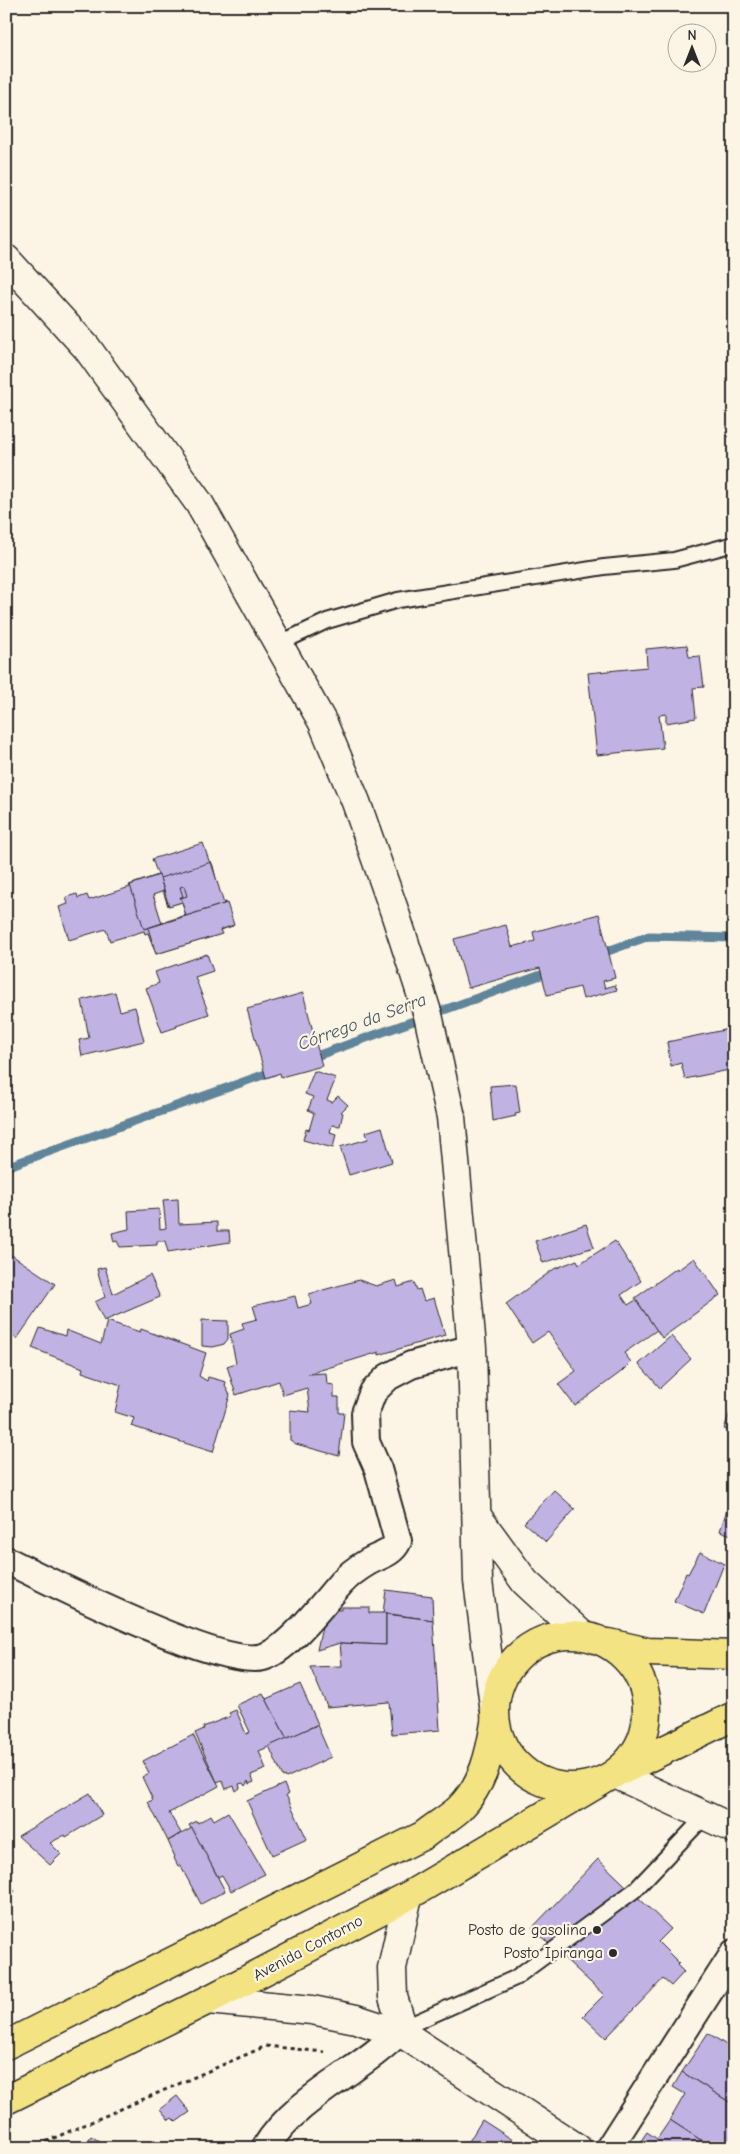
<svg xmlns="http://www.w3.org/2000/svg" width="740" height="2154" font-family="'Comic Neue',sans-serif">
  <rect width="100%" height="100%" fill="#fcf5e5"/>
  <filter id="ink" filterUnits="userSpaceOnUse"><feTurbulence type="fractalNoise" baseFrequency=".02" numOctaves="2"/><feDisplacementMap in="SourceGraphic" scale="10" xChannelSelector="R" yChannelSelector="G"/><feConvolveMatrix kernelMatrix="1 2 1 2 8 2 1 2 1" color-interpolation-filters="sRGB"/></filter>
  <g filter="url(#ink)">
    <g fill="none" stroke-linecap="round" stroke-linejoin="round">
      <!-- stream -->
      <g stroke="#61859b" stroke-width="9">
        <path d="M 597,955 L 649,936 L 734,938"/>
        <path d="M 308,1059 L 552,971"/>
        <path d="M 6,1167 L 274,1071"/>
      </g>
    </g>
    <!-- building -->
    <g fill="#c0b3e4" stroke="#2b2b2b" fill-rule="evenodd">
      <rect x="730" y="630" width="4" height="32"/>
      <path d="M 687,645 L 689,657 L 700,656 L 704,687 L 693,688 L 696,718 L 666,723 L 666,714 L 659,715 L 663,748 L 597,755 L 588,673 L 647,667 L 646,649 Z"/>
      <path d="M 203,843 L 209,861 L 211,861 L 213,866 L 222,903 L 226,902 L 233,926 L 220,930 L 221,934 L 156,954 L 148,933 L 145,934 L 144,931 L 110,941 L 106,929 L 69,940 L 59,907 L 68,904 L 66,897 L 77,894 L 78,898 L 87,895 L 89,900 L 130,887 L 129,885 L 158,875 L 152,859 ZM 163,891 L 168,906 L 182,902 L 186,915 L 161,923 L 153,894 Z"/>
      <path d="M 211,862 L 224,904 L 186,916 L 182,902 L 169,906 L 160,878 ZM 184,886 L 187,896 L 181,898 L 182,901 L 180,897 L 183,897 L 180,887 Z"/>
      <path d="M 159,875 L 164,891 L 153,895 L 162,923 L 144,929 L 130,885 Z"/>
      <path d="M 227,903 L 234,925 L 220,930 L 222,934 L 156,954 L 148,928 Z"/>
      <path d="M 599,914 L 615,978 L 603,981 L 605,988 L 615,985 L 617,990 L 583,999 L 580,987 L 547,995 L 540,968 L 468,988 L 454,939 L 506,925 L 512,947 L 535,941 L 533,932 Z"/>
      <path d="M 207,954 L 213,971 L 195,977 L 209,1014 L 176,1025 L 177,1027 L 162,1032 L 146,988 L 159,983 L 155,972 Z"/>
      <path d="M 115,992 L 120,1011 L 135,1007 L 144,1041 L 82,1056 L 79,1040 L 89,1038 L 82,1000 Z"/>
      <path d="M 303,993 L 322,1066 L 281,1077 L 280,1073 L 266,1078 L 247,1009 Z"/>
      <path d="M 734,1028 L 734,1069 L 685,1079 L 681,1063 L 671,1066 L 667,1042 Z"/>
      <path d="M 314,1071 L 336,1078 L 327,1100 L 332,1102 L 338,1096 L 348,1105 L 341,1112 L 343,1113 L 340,1126 L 332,1125 L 330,1132 L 336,1134 L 333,1148 L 303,1140 L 306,1129 L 309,1130 L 314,1113 L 308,1110 L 313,1097 L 305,1094 Z"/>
      <path d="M 516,1084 L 520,1113 L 515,1114 L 516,1116 L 493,1121 L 490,1086 Z"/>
      <path d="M 382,1127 L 392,1162 L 349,1175 L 340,1147 L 368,1139 L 366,1132 Z"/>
      <path d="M 178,1199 L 179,1224 L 217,1222 L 217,1231 L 229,1231 L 230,1242 L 168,1252 L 165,1241 L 157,1241 L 157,1245 L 120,1247 L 117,1241 L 114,1242 L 112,1233 L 129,1229 L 128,1211 L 159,1209 L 160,1229 L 166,1228 L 163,1200 Z"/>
      <path d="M 586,1224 L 594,1247 L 543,1263 L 535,1241 Z"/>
      <path d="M 615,1241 L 641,1281 L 621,1295 L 628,1305 L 636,1300 L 657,1330 L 624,1353 L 631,1362 L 621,1372 L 575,1406 L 558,1384 L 576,1371 L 548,1332 L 532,1343 L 506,1304 L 554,1269 L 577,1260 L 579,1264 Z"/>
      <path d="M 7,1252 L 55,1284 L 17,1339 L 6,1331 Z"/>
      <path d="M 694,1258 L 720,1295 L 662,1338 L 635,1298 L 677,1268 L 678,1270 Z"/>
      <path d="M 105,1267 L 113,1294 L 150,1275 L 160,1297 L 104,1321 L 95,1302 L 105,1297 L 97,1269 Z"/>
      <path d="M 359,1280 L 376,1286 L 396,1280 L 398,1287 L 414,1282 L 417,1290 L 420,1289 L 424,1301 L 434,1298 L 445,1335 L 379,1355 L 379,1352 L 308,1374 L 326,1373 L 327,1384 L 334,1385 L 334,1397 L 339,1397 L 339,1413 L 344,1413 L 339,1456 L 296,1444 L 290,1440 L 290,1410 L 310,1412 L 307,1388 L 283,1395 L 279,1381 L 236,1395 L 227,1366 L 236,1363 L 230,1334 L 244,1329 L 242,1323 L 257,1319 L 253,1306 L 295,1296 L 298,1308 L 312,1304 L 309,1294 Z"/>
      <path d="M 202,1320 L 228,1321 L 228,1339 L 224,1344 L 213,1347 L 202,1346 Z"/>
      <path d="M 107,1321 L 140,1332 L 141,1329 L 206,1353 L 199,1376 L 207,1381 L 208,1377 L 226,1382 L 225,1386 L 230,1395 L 213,1452 L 131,1426 L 134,1418 L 115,1412 L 121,1385 L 82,1372 L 83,1368 L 32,1348 L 40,1328 L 65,1336 L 66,1330 L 101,1344 Z"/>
      <path d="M 671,1336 L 691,1359 L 660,1388 L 639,1364 Z"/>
      <path d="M 734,1401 L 734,1432 L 724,1429 Z"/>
      <path d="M 734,1488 L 734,1536 L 720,1531 Z"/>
      <path d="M 554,1490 L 575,1509 L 546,1542 L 524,1523 Z"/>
      <path d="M 700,1552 L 724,1564 L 704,1614 L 674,1601 L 686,1573 L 688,1574 Z"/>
      <path d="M 386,1590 L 432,1596 L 433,1620 L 383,1613 Z"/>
      <path d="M 341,1607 L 369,1607 L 369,1613 L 386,1613 L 386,1645 L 340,1643 L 317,1650 L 326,1609 L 341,1610 Z"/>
      <path d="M 386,1614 L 433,1620 L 440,1730 L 392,1734 L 389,1702 L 326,1707 L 327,1706 L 310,1667 L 342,1666 L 340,1643 L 386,1645 Z"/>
      <path d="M 300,1684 L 318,1724 L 287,1739 L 266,1699 Z"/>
      <path d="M 263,1693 L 287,1739 L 259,1751 L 266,1769 L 251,1775 L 254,1782 L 249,1784 L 248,1781 L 245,1786 L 243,1783 L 239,1784 L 240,1788 L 236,1791 L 234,1786 L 226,1789 L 222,1780 L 217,1782 L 195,1733 L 204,1729 L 203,1727 L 231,1716 L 229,1713 L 236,1710 L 246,1734 L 250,1732 L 237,1705 Z"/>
      <path d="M 317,1725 L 331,1757 L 286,1778 L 285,1776 L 283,1777 L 269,1746 Z"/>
      <path d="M 193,1735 L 219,1786 L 169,1813 L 181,1833 L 168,1841 L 148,1802 L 153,1800 L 142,1777 L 149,1773 L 143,1761 Z"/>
      <path d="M 284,1784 L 288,1794 L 286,1795 L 307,1839 L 272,1855 L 247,1801 Z"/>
      <path d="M 90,1793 L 102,1815 L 66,1837 L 65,1835 L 50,1843 L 61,1854 L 50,1865 L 18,1836 Z"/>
      <path d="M 228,1812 L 265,1874 L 231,1891 L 222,1875 L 218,1877 L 189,1825 L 197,1821 L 198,1823 L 211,1815 L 214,1820 Z"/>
      <path d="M 192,1828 L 225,1891 L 201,1904 L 180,1865 L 178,1866 L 174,1858 L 175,1857 L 168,1841 Z"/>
      <path d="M 598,1859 L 671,1929 L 658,1942 L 679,1963 L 677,1965 L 684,1972 L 671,1986 L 663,1979 L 606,2038 L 583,2016 L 604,1995 L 532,1928 Z"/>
      <path d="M 6,1883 L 15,1891 L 6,1901 Z"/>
      <path d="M 708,2033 L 734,2050 L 734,2105 L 682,2072 Z"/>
      <path d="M 682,2072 L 734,2105 L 734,2148 L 713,2148 L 670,2120 L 685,2094 L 673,2087 Z"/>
      <path d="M 177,2096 L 190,2112 L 176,2122 L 172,2118 L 169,2120 L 160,2109 Z"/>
      <path d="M 482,2120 L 516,2142 L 513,2148 L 465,2148 Z"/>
      <path d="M 670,2120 L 713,2148 L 636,2148 L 647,2132 L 657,2139 Z"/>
      <path d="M 91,2136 L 107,2146 L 106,2148 L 83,2148 Z"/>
    </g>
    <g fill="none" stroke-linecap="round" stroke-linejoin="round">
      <defs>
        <g id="lane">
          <path d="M 278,644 L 327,621 L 398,600 L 604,567 L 674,560 L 734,544"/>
          <path d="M 403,2028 L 515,1978 L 635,1890 L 706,1815"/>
        </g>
        <g id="street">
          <path d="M 6,1560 C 51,1582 221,1669 263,1657 C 288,1650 323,1603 341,1583 C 349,1574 358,1568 368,1562 C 380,1555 392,1554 398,1541 L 378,1469 L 366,1442 L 365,1413 L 373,1392 L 388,1377 L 411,1365 L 472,1348"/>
          <path d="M 265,2148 C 298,2095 361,2072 403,2028"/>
          <path d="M 609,2148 L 734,1953"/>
        </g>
        <g id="secondary">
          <path d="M 6,259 L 87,348 L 199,503 L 323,723 L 356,802 L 394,910 L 428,1015 L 451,1117 L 472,1348 L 478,1581 L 494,1706"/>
          <path d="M 477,1516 L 525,1582 L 582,1635"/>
          <path d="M 615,1774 L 734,1829"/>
          <path d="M 208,2000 L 312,2010 L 356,2019 L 405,2035 L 577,2148"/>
          <path d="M 405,2035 L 393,1997 L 392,1968 L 408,1896"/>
        </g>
        <g id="primary">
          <circle cx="571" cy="1711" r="76"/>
          <path d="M 609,1643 L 648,1652 L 734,1655"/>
          <path d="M 623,1770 L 734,1716"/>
          <path d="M 6,2045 L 424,1835 C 435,1826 449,1818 459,1809 C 483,1785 490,1755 495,1723"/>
          <path d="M 6,2100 L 208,2000 L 408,1896 L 602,1781"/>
        </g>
      </defs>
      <!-- lane casing -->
      <use href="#lane" stroke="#2b2b2b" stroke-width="18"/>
      <!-- street casing -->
      <use href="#street" stroke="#2b2b2b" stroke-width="30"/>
      <!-- secondary casing -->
      <use href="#secondary" stroke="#2b2b2b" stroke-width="31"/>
      <!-- primary casing -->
      <use href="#primary" stroke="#2b2b2b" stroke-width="31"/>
      <!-- path -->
      <path stroke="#2b2b2b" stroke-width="3" stroke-dasharray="4 4" stroke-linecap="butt" d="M 31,2148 L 266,2046 L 324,2052"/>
      <!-- lane -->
      <use href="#lane" stroke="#fcf5e5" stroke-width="14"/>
      <!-- street -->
      <use href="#street" stroke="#fcf5e5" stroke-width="26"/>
      <!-- secondary -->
      <use href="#secondary" stroke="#fcf5e5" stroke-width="28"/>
      <!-- primary -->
      <use href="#primary" stroke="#f4e382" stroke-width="28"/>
    </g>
  </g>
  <!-- markers -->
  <g fill="#2b2b2b" stroke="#fcf5e5" stroke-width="2">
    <circle cx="597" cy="1930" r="5"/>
    <circle cx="613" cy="1953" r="5"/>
  </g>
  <g text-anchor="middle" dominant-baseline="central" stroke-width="4.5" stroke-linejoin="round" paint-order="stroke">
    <!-- poi labels -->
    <g font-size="16" fill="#2b2b2b" stroke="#fcf5e5" text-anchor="end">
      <text x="587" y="1930">Posto de gasolina</text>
      <text x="603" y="1953">Posto Ipiranga</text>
    </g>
    <!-- street labels -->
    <g font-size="16" fill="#2b2b2b" stroke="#fcf5e5">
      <text transform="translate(308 1948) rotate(-28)">Avenida Contorno</text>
    </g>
    <!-- water labels -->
    <g font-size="18" font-style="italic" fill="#465863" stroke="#fcf5e5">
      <text transform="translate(362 1022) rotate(-20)">Córrego da Serra</text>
    </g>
  </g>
  <!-- margin -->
  <rect width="740" height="2154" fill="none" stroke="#fcf5e5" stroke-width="25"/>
  <rect x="12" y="12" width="715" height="2129" fill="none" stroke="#2b2b2b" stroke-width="2" filter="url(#ink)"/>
  <!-- north arrow -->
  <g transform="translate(692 48)"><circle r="24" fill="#fcf5e5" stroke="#a8a49b"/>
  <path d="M0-4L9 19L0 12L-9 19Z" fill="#2b2b2b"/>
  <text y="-8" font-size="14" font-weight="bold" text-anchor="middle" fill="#2b2b2b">N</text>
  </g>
</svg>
